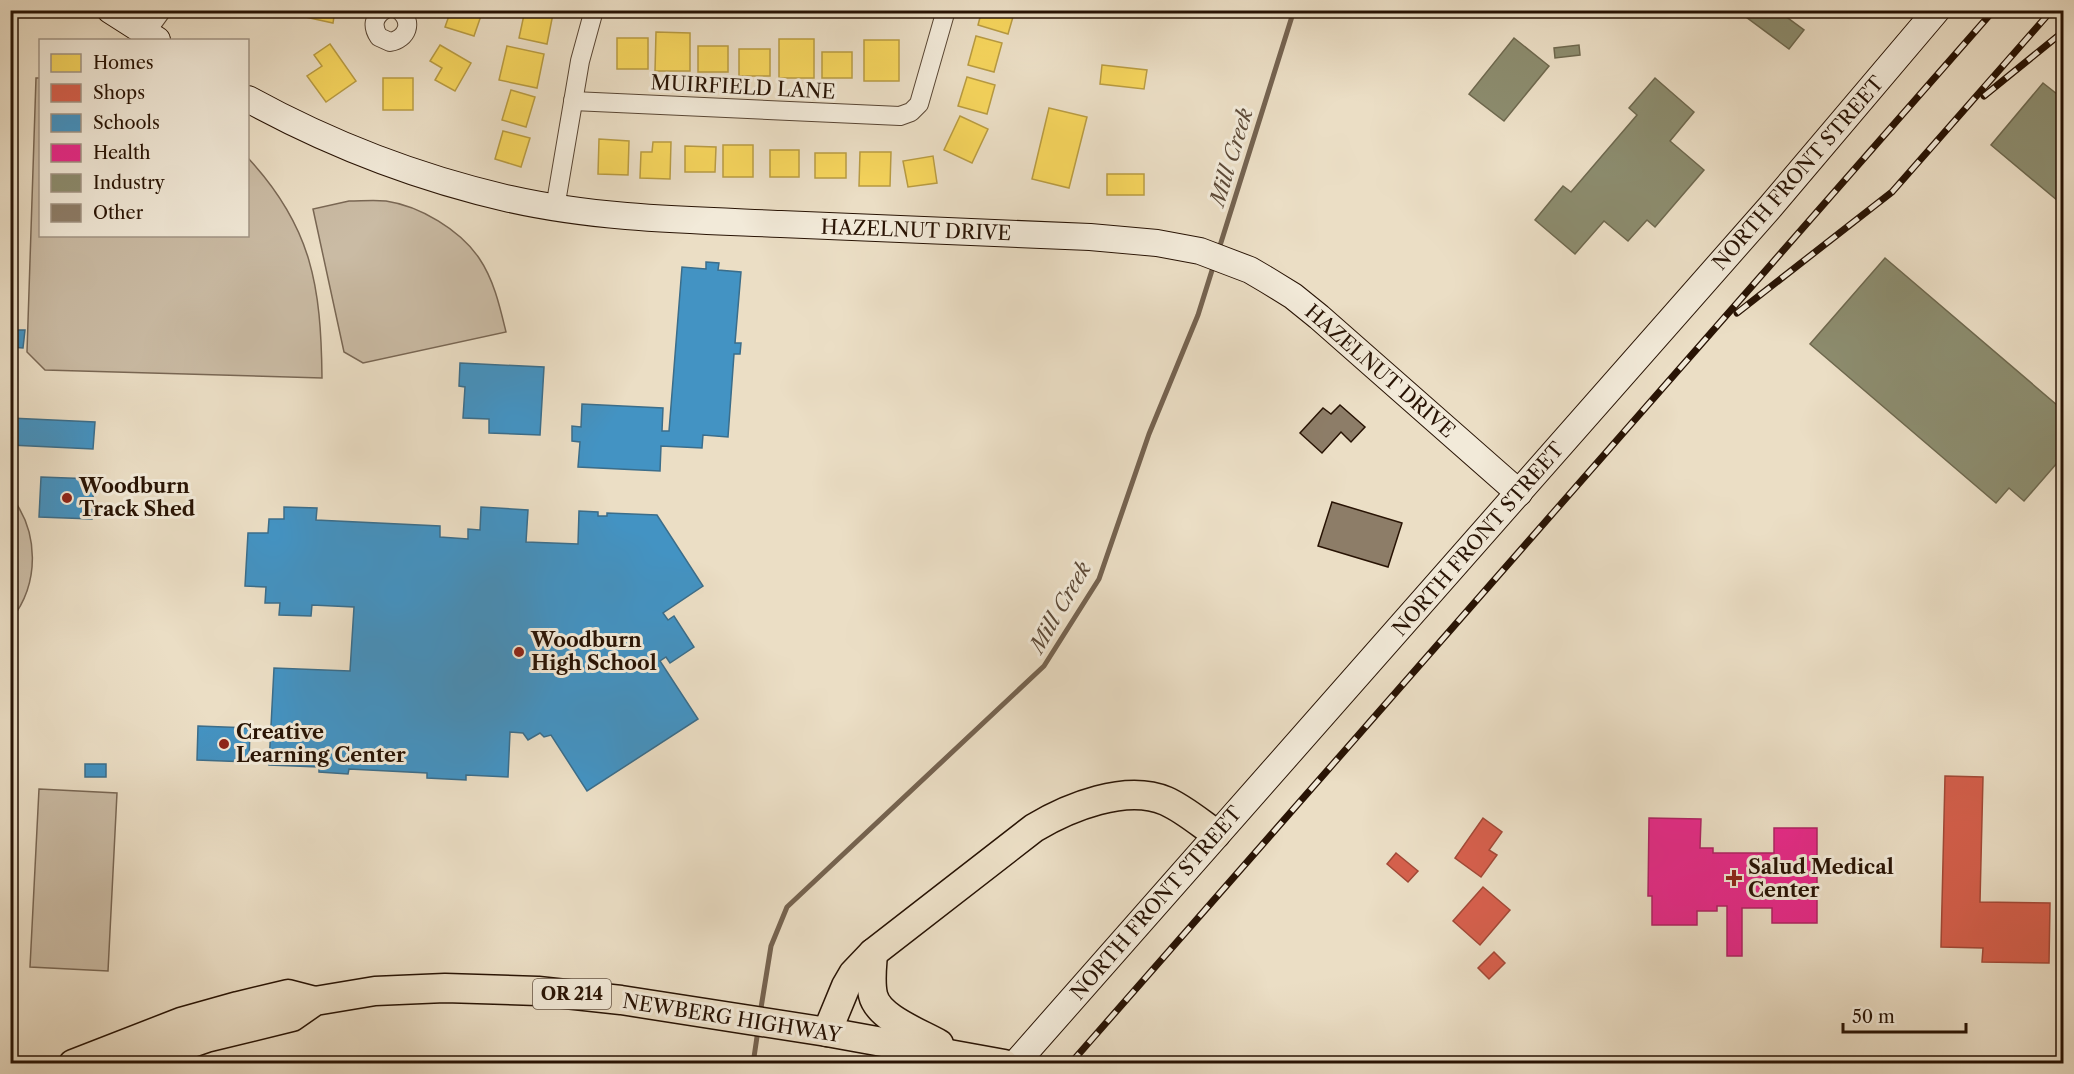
<svg xmlns="http://www.w3.org/2000/svg" width="2074" height="1074" font-family="'Libre Caslon Text',serif">
  <rect width="100%" height="100%" fill="#ebdec5"/>
  <filter id="stains"><feTurbulence type="fractalNoise" baseFrequency=".00333" numOctaves="4"/><feColorMatrix values="0 0 0 0 .2 0 0 0 0 .09 0 0 0 0 .02 0 0 0 .5 -.17"/></filter>
  <radialGradient id="worn" r=".72"><stop offset=".6" stop-color="#630" stop-opacity="0"/><stop offset="1" stop-color="#630" stop-opacity=".3"/></radialGradient>
  <!-- green -->
  <g fill="#cabba4" stroke="#796754" stroke-width="1.5">
    <path d="M 36,78 L 40,78 L 40,236 L 248,236 L 248,158 C 312,227 321,286 322,378 L 45,370 L 27,352 Z"/>
    <path d="M 349,201 C 361,201 374,200 386,201 C 420,206 460,230 479,258 C 494,280 500,307 506,332 L 363,363 L 344,352 L 313,209 Z"/>
    <path d="M 11,496 C 39,532 40,583 11,620 Z"/>
    <path d="M 39,789 L 117,793 L 108,971 L 30,967 Z"/>
  </g>
  <!-- homes -->
  <g fill="#f6d55c" stroke="#b89b42" stroke-width="1.5">
    <path d="M 307,10 L 335,10 L 333,23 L 305,17 Z"/>
    <path d="M 451,10 L 483,10 L 474,36 L 445,27 Z"/>
    <path d="M 525,10 L 553,14 L 547,44 L 519,38 Z"/>
    <path d="M 982,10 L 1015,10 L 1008,34 L 978,25 Z"/>
    <path d="M 656,32 L 690,33 L 690,71 L 655,71 Z"/>
    <path d="M 976,36 L 1002,43 L 994,72 L 968,65 Z"/>
    <rect x="617" y="38" width="31" height="31"/>
    <rect x="779" y="39" width="35" height="39"/>
    <rect x="864" y="40" width="35" height="41"/>
    <path d="M 330,44 L 356,81 L 326,102 L 307,76 L 322,66 L 314,55 Z"/>
    <path d="M 440,45 L 471,63 L 455,91 L 435,80 L 442,68 L 430,61 Z"/>
    <path d="M 507,46 L 544,54 L 537,88 L 499,80 Z"/>
    <rect x="698" y="46" width="30" height="26"/>
    <rect x="739" y="49" width="31" height="27"/>
    <rect x="822" y="52" width="30" height="26"/>
    <path d="M 1102,65 L 1147,70 L 1144,89 L 1100,84 Z"/>
    <path d="M 967,77 L 995,85 L 987,114 L 958,106 Z"/>
    <rect x="383" y="78" width="30" height="32"/>
    <path d="M 511,90 L 535,97 L 526,127 L 502,120 Z"/>
    <path d="M 1049,108 L 1087,117 L 1069,188 L 1032,179 Z"/>
    <path d="M 960,116 L 988,129 L 972,163 L 944,150 Z"/>
    <path d="M 503,131 L 530,138 L 521,167 L 495,159 Z"/>
    <path d="M 599,139 L 629,141 L 628,175 L 598,174 Z"/>
    <path d="M 653,142 L 671,142 L 670,179 L 640,178 L 641,152 L 652,152 Z"/>
    <rect x="723" y="145" width="30" height="32"/>
    <path d="M 685,146 L 716,147 L 715,172 L 685,172 Z"/>
    <rect x="770" y="150" width="29" height="27"/>
    <path d="M 860,152 L 891,152 L 890,186 L 859,186 Z"/>
    <rect x="815" y="153" width="31" height="25"/>
    <path d="M 933,156 L 937,183 L 908,187 L 903,161 Z"/>
    <rect x="1107" y="174" width="37" height="21"/>
  </g>
  <!-- shops -->
  <g fill="#d6604d" stroke="#a24937" stroke-width="1.5">
    <path d="M 1945,776 L 1983,777 L 1980,902 L 2050,903 L 2049,963 L 1982,962 L 1983,948 L 1941,947 Z"/>
    <path d="M 1483,818 L 1502,832 L 1489,850 L 1497,855 L 1481,877 L 1455,858 Z"/>
    <path d="M 1396,853 L 1418,871 L 1408,882 L 1387,864 Z"/>
    <path d="M 1483,887 L 1510,910 L 1480,945 L 1453,921 Z"/>
    <path d="M 1494,952 L 1505,963 L 1489,979 L 1478,968 Z"/>
  </g>
  <!-- schools -->
  <g fill="#4393c3" stroke="#3b6d8a" stroke-width="1.5">
    <path d="M 706,262 L 719,263 L 718,270 L 741,272 L 735,343 L 741,343 L 740,354 L 734,354 L 728,437 L 703,435 L 702,448 L 661,446 L 660,471 L 578,467 L 580,442 L 572,441 L 572,426 L 581,427 L 582,404 L 663,408 L 662,431 L 669,431 L 682,267 L 706,269 Z"/>
    <path d="M 10,330 L 25,330 L 23,348 L 10,347 Z"/>
    <path d="M 460,363 L 544,367 L 540,435 L 489,433 L 489,419 L 463,418 L 465,387 L 459,386 Z"/>
    <path d="M 10,418 L 95,422 L 93,449 L 10,445 Z"/>
    <path d="M 41,477 L 94,479 L 92,519 L 39,517 Z"/>
    <path d="M 284,507 L 317,508 L 316,520 L 440,526 L 440,537 L 468,539 L 468,529 L 480,530 L 481,507 L 528,510 L 526,542 L 578,544 L 579,511 L 598,512 L 598,516 L 607,516 L 607,513 L 657,515 L 703,586 L 663,613 L 668,620 L 674,616 L 694,647 L 670,663 L 666,657 L 660,661 L 698,719 L 587,791 L 551,735 L 544,737 L 540,733 L 528,740 L 523,733 L 510,732 L 508,777 L 466,775 L 466,780 L 427,778 L 427,773 L 349,769 L 348,774 L 319,772 L 319,767 L 269,765 L 274,668 L 350,671 L 354,607 L 312,605 L 311,616 L 279,615 L 280,603 L 265,603 L 266,587 L 245,586 L 248,533 L 268,533 L 269,519 L 284,519 Z"/>
    <path d="M 198,726 L 250,728 L 249,762 L 197,760 Z"/>
    <rect x="85" y="764" width="21" height="13"/>
  </g>
  <!-- health -->
  <path fill="#e7298a" stroke="#ae2262" stroke-width="1.5" d="M 1649,818 L 1701,819 L 1700,848 L 1713,848 L 1713,853 L 1774,853 L 1774,828 L 1817,828 L 1817,923 L 1772,923 L 1772,908 L 1742,908 L 1742,956 L 1727,956 L 1727,906 L 1717,906 L 1717,911 L 1697,911 L 1697,925 L 1652,925 L 1652,896 L 1648,896 Z"/>
  <!-- industry -->
  <g fill="#8c8c6e" stroke="#6e684e" stroke-width="1.5">
    <path d="M 1751,10 L 1777,10 L 1804,30 L 1789,49 L 1746,17 Z"/>
    <path d="M 1514,38 L 1549,66 L 1504,121 L 1469,94 Z"/>
    <path d="M 1579,45 L 1580,55 L 1555,58 L 1554,48 Z"/>
    <path d="M 1655,78 L 1694,112 L 1670,141 L 1704,170 L 1655,227 L 1647,220 L 1628,241 L 1604,221 L 1575,254 L 1535,220 L 1563,186 L 1571,192 L 1637,115 L 1629,108 Z"/>
    <path d="M 2043,83 L 2057,94 L 2064,86 L 2064,206 L 1991,145 Z"/>
    <path d="M 1885,258 L 2064,411 L 2064,455 L 2024,501 L 2009,488 L 1996,503 L 1810,344 Z"/>
  </g>
  <g fill="none" stroke-linecap="round" stroke-linejoin="round">
    <!-- stream -->
    <g stroke="#756350" stroke-width="5">
      <path d="M 1218,252 L 1294,10"/>
      <path d="M 760,1014 L 771,946 L 787,907 L 1044,666 L 1099,579 L 1149,434 L 1198,315 L 1214,264"/>
      <path d="M 753,1064 L 758,1030"/>
    </g>
  </g>
  <!-- building -->
  <g fill="#8d7d68" stroke="#281304" stroke-width="1.5">
    <path d="M 1340,405 L 1365,427 L 1351,442 L 1341,432 L 1322,453 L 1300,433 L 1323,408 L 1331,414 Z"/>
    <path d="M 1332,502 L 1402,523 L 1388,567 L 1318,546 Z"/>
  </g>
  <g fill="none" stroke-linecap="round" stroke-linejoin="round">
    <defs>
      <g id="street">
        <path d="M 384,10 C 373,17 372,27 379,37 L 390,42 C 407,39 414,22 399,10"/>
        <path d="M 146,32 L 162,10"/>
        <path d="M 573,101 L 900,116 L 911,112 L 919,104 L 946,10"/>
        <path d="M 555,208 L 580,61 L 594,10"/>
      </g>
      <g id="secondary">
        <path d="M 110,10 L 157,40"/>
        <path d="M 248,99 C 330,144 418,178 510,199 C 599,219 690,220 781,224 C 884,228 987,233 1090,237 L 1157,243 L 1200,251 L 1250,270 L 1267,280 L 1293,296 L 1319,317 L 1519,493"/>
        <path d="M 1015,1064 L 1771,206 L 1937,10"/>
      </g>
      <g id="primary">
        <path d="M 873,953 C 872,967 870,982 873,995 C 878,1018 920,1033 939,1044"/>
        <path d="M 827,1032 L 846,986 L 853,974 L 873,953 L 1034,828 C 1069,807 1126,784 1166,801 C 1184,809 1200,823 1216,834"/>
        <path d="M 73,1064 L 181,1022 L 238,1006 L 288,994 L 315,1001"/>
        <path d="M 131,1064 L 206,1038 L 292,1017 L 315,1001 L 375,991 L 445,988 L 538,991 L 621,1000 L 827,1032 L 1004,1064"/>
      </g>
    </defs>
    <!-- street casing -->
    <use href="#street" stroke="#594634" stroke-width="20"/>
    <!-- secondary casing -->
    <use href="#secondary" stroke="#281304" stroke-width="28"/>
    <!-- primary casing -->
    <use href="#primary" stroke="#281304" stroke-width="31"/>
    <!-- street -->
    <use href="#street" stroke="#f2ead9" stroke-width="18"/>
    <!-- secondary -->
    <use href="#secondary" stroke="#f2ead9" stroke-width="26"/>
    <!-- primary -->
    <use href="#primary" stroke="#ebdec5" stroke-width="28"/>
    <defs>
      <g id="rail">
        <path d="M 1984,96 L 2064,31"/>
        <path d="M 1737,313 L 1892,192 L 2052,10"/>
        <path d="M 1070,1064 L 1994,10"/>
      </g>
    </defs>
    <!-- rail casing -->
    <use href="#rail" stroke="#281304" stroke-width="7"/>
    <!-- rail -->
    <use href="#rail" stroke="#f2ead9" stroke-width="4.5" stroke-dasharray="14" stroke-linecap="butt"/>
  </g>
  <!-- markers -->
  <g fill="#8f2418" stroke="#f2ead9" stroke-width="2">
    <circle cx="67" cy="498" r="6"/>
    <circle cx="519" cy="652" r="6"/>
    <circle cx="224" cy="744" r="6"/>
    <path d="M1731 869h6v6h6v6h-6v6h-6v-6h-6v-6h6z"/>
  </g>
  <g text-anchor="middle" dominant-baseline="central" stroke-width="6" stroke-linejoin="round" paint-order="stroke">
    <!-- shield labels -->
    <rect fill="#f2ead9" stroke="#655444" stroke-width="1.5" x="533" y="979" width="78" height="30" rx="4.5"/>
    <g font-size="18" font-weight="bold" fill="#281304">
      <text x="572" y="994">OR 214</text>
    </g>
    <!-- street labels -->
    <g font-size="20" fill="#281304" stroke="#f2ead9">
      <text transform="translate(743 87) rotate(3)">MUIRFIELD LANE</text>
      <text transform="translate(1798 173) rotate(-49)">NORTH FRONT STREET</text>
      <text transform="translate(916 230) rotate(2)">HAZELNUT DRIVE</text>
      <text transform="translate(1380 371) rotate(41)">HAZELNUT DRIVE</text>
      <text transform="translate(1478 539) rotate(-49)">NORTH FRONT STREET</text>
      <text transform="translate(1156 903) rotate(-49)">NORTH FRONT STREET</text>
      <text transform="translate(732 1018) rotate(9)">NEWBERG HIGHWAY</text>
    </g>
    <!-- poi labels -->
    <g font-size="20" font-weight="bold" fill="#281304" stroke="#f2ead9" text-anchor="start">
      <text x="79" y="486">Woodburn<tspan x="79" dy="23">Track Shed</tspan></text>
      <text x="531" y="640">Woodburn<tspan x="531" dy="23">High School</tspan></text>
      <text x="236" y="732">Creative<tspan x="236" dy="23">Learning Center</tspan></text>
      <text x="1748" y="867">Salud Medical<tspan x="1748" dy="23">Center</tspan></text>
    </g>
    <!-- water labels -->
    <g font-size="21" font-style="italic" fill="#5c4937" stroke="#f2ead9">
      <text transform="translate(1231 157) rotate(-73)">Mill Creek</text>
      <text transform="translate(1060 607) rotate(-60)">Mill Creek</text>
    </g>
  </g>
  <!-- margin -->
  <rect width="2074" height="1074" fill="none" stroke="#ebdec5" stroke-width="36"/>
  <rect x="12" y="12" width="2050" height="1050" fill="none" stroke="#281304" stroke-width="3"/>
  <rect x="18" y="18" width="2038" height="1038" fill="none" stroke="#281304" stroke-width="1.5"/>
  <!-- legend -->
  <rect x="39" y="39" width="210" height="198" fill="#f2ead9" stroke="#a19484" stroke-width="1.5"/>
  <rect x="51" y="54" width="30" height="18" fill="#f6d55c" stroke="#a19484" stroke-width="1.5"/>
  <text x="93" y="69" font-size="18" fill="#281304">Homes</text>
  <rect x="51" y="84" width="30" height="18" fill="#d6604d" stroke="#a19484" stroke-width="1.5"/>
  <text x="93" y="99" font-size="18" fill="#281304">Shops</text>
  <rect x="51" y="114" width="30" height="18" fill="#4393c3" stroke="#a19484" stroke-width="1.5"/>
  <text x="93" y="129" font-size="18" fill="#281304">Schools</text>
  <rect x="51" y="144" width="30" height="18" fill="#e7298a" stroke="#a19484" stroke-width="1.5"/>
  <text x="93" y="159" font-size="18" fill="#281304">Health</text>
  <rect x="51" y="174" width="30" height="18" fill="#8c8c6e" stroke="#a19484" stroke-width="1.5"/>
  <text x="93" y="189" font-size="18" fill="#281304">Industry</text>
  <rect x="51" y="204" width="30" height="18" fill="#8d7d68" stroke="#a19484" stroke-width="1.5"/>
  <text x="93" y="219" font-size="18" fill="#281304">Other</text>
  <!-- scale -->
  <path d="M1843 1023v9h123v-9" fill="none" stroke="#281304" stroke-width="3"/>
  <text x="1852" y="1023" font-size="18" fill="#281304" stroke="#f2ead9" stroke-width="4.5" paint-order="stroke">50 m</text>
  <rect width="100%" height="100%" filter="url(#stains)"/>
  <rect width="100%" height="100%" fill="url(#worn)"/>
</svg>
